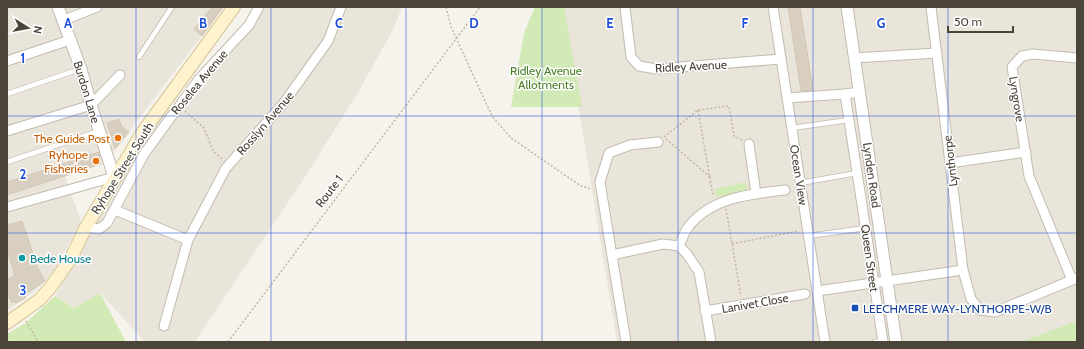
<svg xmlns="http://www.w3.org/2000/svg" width="1084" height="349" font-family="Cabin,sans-serif">
  <rect width="100%" height="100%" fill="#f6f3ec"/>
  <!-- residential -->
  <g fill="#eae5da">
    <path d="M 7,7 L 224,7 L 117,147 L 101,164 L 65,176 L 81,222 L 52,274 L 36,290 L 7,311 Z"/>
    <path d="M 264,7 L 402,7 L 393,30 L 357,94 L 307,174 L 195,342 L 145,342 L 100,293 L 73,308 L 55,296 L 142,136 L 252,26 Z"/>
    <path d="M 562,7 L 1077,7 L 1077,323 L 1024,342 L 617,342 Z"/>
  </g>
  <!-- green -->
  <g fill="#d2eab5">
    <path d="M 535,7 L 564,7 L 582,107 L 511,107 L 524,33 Z"/>
    <path d="M 746,182 L 747,191 L 716,197 L 715,189 Z"/>
    <path d="M 100,293 L 126,342 L 9,342 L 7,334 L 26,323 L 55,296 L 74,308 Z"/>
    <path d="M 1077,321 L 1077,342 L 1020,342 Z"/>
  </g>
  <!-- building -->
  <g fill="#d8cfc1" stroke="#d3c7b4">
    <path d="M 212,7 L 223,7 L 202,36 L 194,29 Z"/>
    <path d="M 788,7 L 800,7 L 813,90 L 801,91 Z"/>
    <path d="M 119,119 L 122,127 L 129,132 L 115,149 L 107,123 Z"/>
    <path d="M 99,152 L 101,164 L 7,195 L 7,182 Z"/>
    <path d="M 22,221 L 37,266 L 45,281 L 24,295 L 26,298 L 16,303 L 15,301 L 12,303 L 7,293 L 7,280 L 15,275 L 7,250 L 7,225 Z"/>
  </g>
  <g fill="none" stroke-linecap="round" stroke-linejoin="round">
    <defs>
      <g id="service">
        <path d="M 139,57 L 172,7"/>
        <path d="M 7,94 L 80,69"/>
        <path d="M 792,128 L 849,120"/>
        <path d="M 7,162 L 99,131"/>
        <path d="M 800,183 L 857,173"/>
        <path d="M 808,236 L 866,228"/>
        <path d="M 875,342 L 882,341"/>
      </g>
      <g id="minor">
        <path d="M 625,7 L 631,57 L 639,66 L 656,69 L 781,59"/>
        <path d="M 773,7 L 825,342"/>
        <path d="M 931,7 L 963,270 L 971,299 L 980,310 L 995,312 L 1077,278"/>
        <path d="M 62,21 L 97,7"/>
        <path d="M 854,58 L 937,53"/>
        <path d="M 7,61 L 70,40"/>
        <path d="M 860,92 L 845,94 L 883,342"/>
        <path d="M 787,98 L 845,94"/>
        <path d="M 7,131 L 91,105 L 120,75"/>
        <path d="M 749,144 L 756,194"/>
        <path d="M 950,163 L 1026,152"/>
        <path d="M 7,207 L 114,177"/>
        <path d="M 115,210 L 188,240 L 226,168 L 283,104 L 328,41 L 341,7"/>
        <path d="M 86,227 L 99,229 L 107,223 L 144,154 L 171,117 L 200,78 L 249,25 L 259,7"/>
        <path d="M 679,246 C 682,240 684,232 689,226 C 712,197 751,194 785,190"/>
        <path d="M 612,255 L 663,244 L 679,246 L 687,254 L 699,272 L 711,342"/>
        <path d="M 1072,280 L 1029,176 L 1012,67 L 1022,56 L 1033,54 L 1077,58"/>
        <path d="M 817,291 L 963,270"/>
        <path d="M 705,311 L 805,294"/>
        <path d="M 164,326 L 188,240"/>
        <path d="M 626,342 L 600,182 L 609,153 L 630,145 L 658,142"/>
      </g>
      <g id="tertiary">
        <path d="M 58,7 L 81,69 L 91,105 L 114,177"/>
        <path d="M 847,7 L 896,342"/>
      </g>
      <path id="secondary" d="M 7,323 L 39,300 L 50,288 L 71,258 L 86,227 L 142,133 L 234,7"/>
    </defs>
    <!-- service casing -->
    <use href="#service" stroke="#c2bbae" stroke-width="6"/>
    <!-- minor casing -->
    <use href="#minor" stroke="#c2bbae" stroke-width="11"/>
    <!-- tertiary casing -->
    <use href="#tertiary" stroke="#c2bbae" stroke-width="13"/>
    <!-- secondary casing -->
    <use href="#secondary" stroke="#d6c79b" stroke-width="14"/>
    <!-- path -->
    <g stroke="#c4b79f" stroke-width="1.5" stroke-dasharray="2 2" stroke-linecap="butt">
      <path d="M 446,7 L 451,27 L 492,116 L 511,138 L 581,186 L 592,189"/>
      <path d="M 698,110 L 713,196"/>
      <path d="M 185,111 L 204,128 L 213,151 L 222,159"/>
      <path d="M 664,137 L 698,110 L 729,106 L 734,136 L 742,140"/>
      <path d="M 666,139 L 710,177"/>
      <path d="M 726,209 L 741,296"/>
      <path d="M 732,244 L 798,231"/>
      <path d="M 26,321 L 38,342"/>
      <path d="M 228,342 L 480,7"/>
    </g>
    <!-- service -->
    <use href="#service" stroke="#fff" stroke-width="4.5"/>
    <!-- minor -->
    <use href="#minor" stroke="#fff" stroke-width="9"/>
    <!-- tertiary -->
    <use href="#tertiary" stroke="#fff" stroke-width="11"/>
    <!-- secondary -->
    <use href="#secondary" stroke="#fff3cd" stroke-width="12"/>
  </g>
  <!-- grid -->
  <path fill="none" stroke="#1d4ed8" stroke-width="1" stroke-opacity="0.55" d="M 136,7 L 136,342M 271,7 L 271,342M 406,7 L 406,342M 542,7 L 542,342M 678,7 L 678,342M 813,7 L 813,342M 948,7 L 948,342M 7,116 L 1077,116M 7,233 L 1077,233"/>
  <!-- markers -->
  <g fill="#e8710a" stroke="#fff" stroke-width="1.5">
    <circle cx="118" cy="138" r="4"/>
    <circle cx="96" cy="161" r="4"/>
  </g>
  <circle fill="#0f9aa8" stroke="#fff" stroke-width="1.5" cx="22" cy="258" r="4"/>
  <rect fill="#1a4fb4" stroke="#fff" stroke-width="1.5" x="851" y="304" width="8" height="8" rx="2"/>
  <g text-anchor="middle" dominant-baseline="central" stroke-width="3" stroke-linejoin="round" paint-order="stroke">
    <!-- street labels -->
    <g font-size="12" fill="#4b4439" stroke="#fff">
      <text transform="translate(691 66) rotate(-3)">Ridley Avenue</text>
      <text transform="translate(199 82) rotate(-50)">Roselea Avenue</text>
      <text transform="translate(87 92) rotate(73)">Burdon Lane</text>
      <text transform="translate(1017 99) rotate(81)">Lyngrove</text>
      <text transform="translate(265 123) rotate(-49)">Rosslyn Avenue</text>
      <text transform="translate(950 161) rotate(-97)">Lynthorpe</text>
      <text transform="translate(122 168) rotate(-58)">Ryhope Street South</text>
      <text transform="translate(799 175) rotate(81)">Ocean View</text>
      <text transform="translate(872 175) rotate(82)">Lynden Road</text>
      <text transform="translate(329 191) rotate(-53)">Route 1</text>
      <text transform="translate(870 258) rotate(82)">Queen Street</text>
      <text transform="translate(755 303) rotate(-10)">Lanivet Close</text>
    </g>
    <!-- park labels -->
    <g font-size="12" fill="#4a7f2a" stroke="#fff">
      <text x="546" y="70">Ridley Avenue<tspan x="546" dy="14">Allotments</tspan></text>
    </g>
    <!-- food labels -->
    <g font-size="12" fill="#c56008" stroke="#fff" text-anchor="end">
      <text x="110" y="138">The Guide Post</text>
      <text x="88" y="154">Ryhope<tspan x="88" dy="14">Fisheries</tspan></text>
    </g>
    <!-- culture labels -->
    <g font-size="12" fill="#0d838f" stroke="#fff" text-anchor="start">
      <text x="30" y="258">Bede House</text>
    </g>
    <!-- transit labels -->
    <g font-size="12" fill="#164399" stroke="#fff" text-anchor="start">
      <text x="863" y="308">LEECHMERE WAY-LYNTHORPE-W/B</text>
    </g>
  </g>
  <g font-size="13" text-anchor="middle" font-weight="bold" fill="#1d4ed8" stroke="#fff" stroke-width="3" stroke-linejoin="round" paint-order="stroke">
    <text x="68" y="28">A</text>
    <text x="203" y="28">B</text>
    <text x="339" y="28">C</text>
    <text x="474" y="28">D</text>
    <text x="610" y="28">E</text>
    <text x="745" y="28">F</text>
    <text x="881" y="28">G</text>
    <text x="23" y="63">1</text>
    <text x="23" y="179">2</text>
    <text x="23" y="295">3</text>
  </g>
  <!-- border -->
  <rect width="1084" height="349" fill="none" stroke="#4b4439" stroke-width="16"/>
  <!-- north arrow -->
  <g transform="translate(28 28) rotate(101)" stroke="#ffffff" stroke-width="3" paint-order="stroke">
  <path d="M0-3L7 15L0 10L-7 15Z" fill="#4b4439"/>
  <text y="-6" font-size="11" font-weight="bold" text-anchor="middle" fill="#4b4439">N</text>
  </g>
  <!-- scale -->
  <path d="M948 26v6h65v-6" fill="none" stroke="#4b4439" stroke-width="2"/>
  <text x="954" y="26" font-size="12" fill="#4b4439" stroke="#ffffff" stroke-width="3" paint-order="stroke">50 m</text>
</svg>
